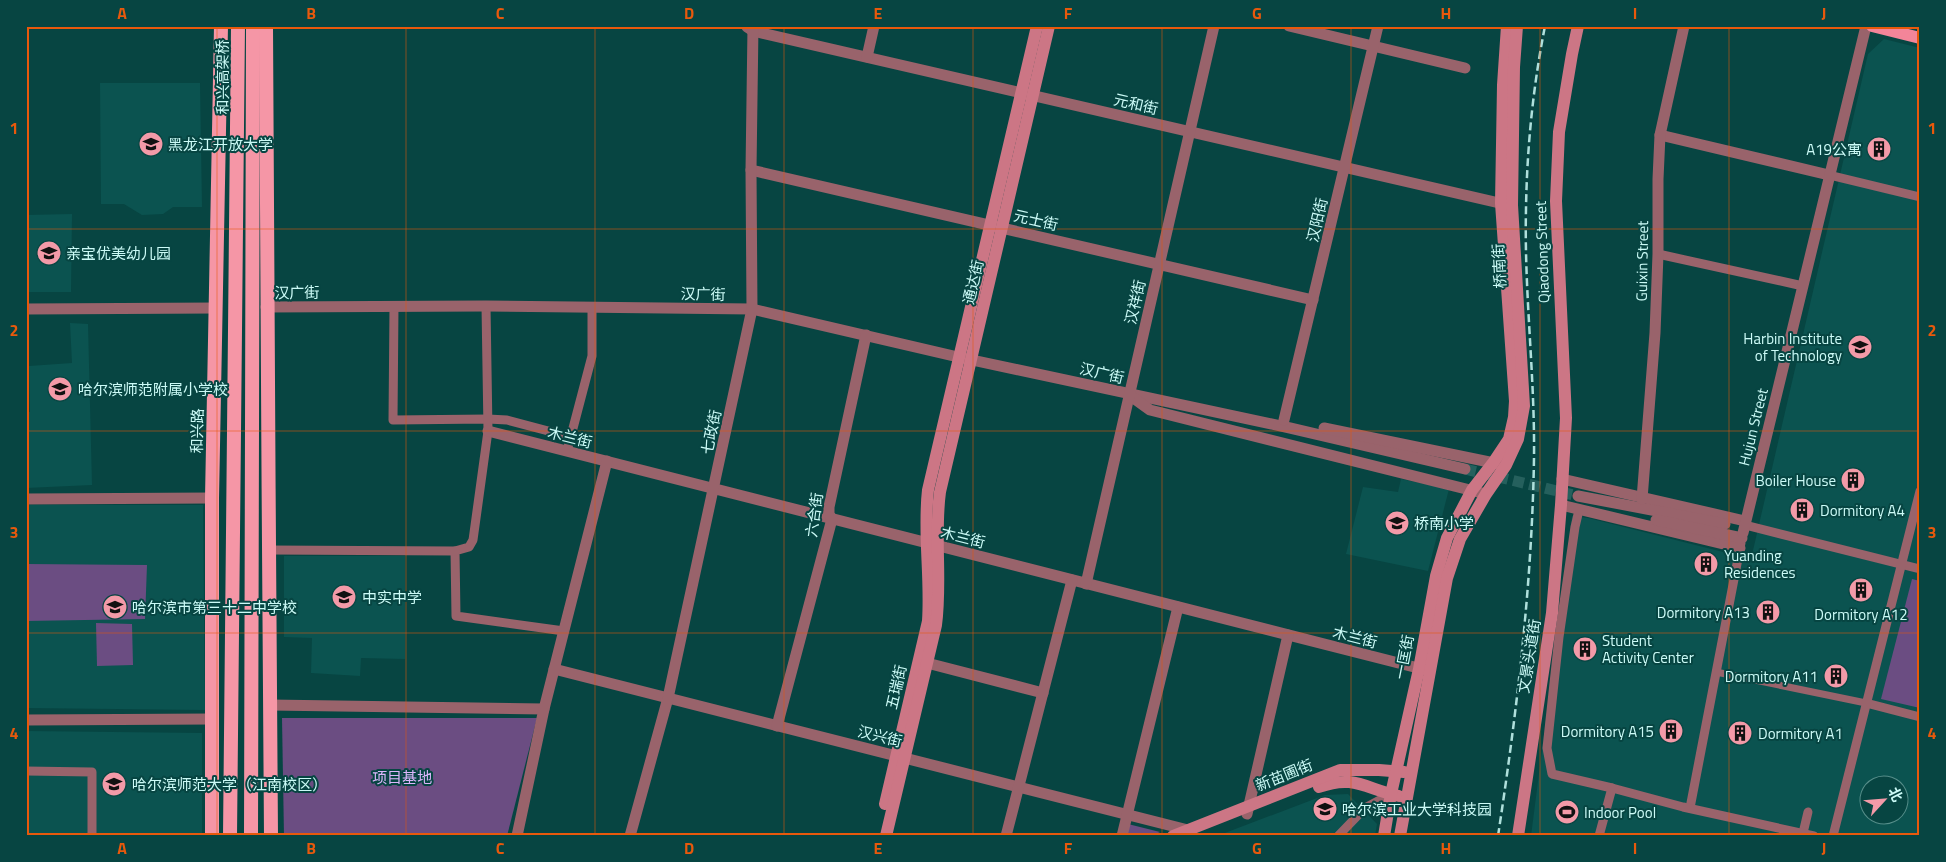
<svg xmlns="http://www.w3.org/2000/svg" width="1946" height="862" font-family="'Titillium Web','Noto Sans SC',sans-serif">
  <rect width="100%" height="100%" fill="#074542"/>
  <!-- built -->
  <g fill="#0b5350" fill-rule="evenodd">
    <path d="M 1884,39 L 1920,48 L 1920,836 L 1531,836 L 1572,516 L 1588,518 L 1751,559 L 1868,54 ZM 1868,784 L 1898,784 L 1898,814 L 1868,814 Z"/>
    <path d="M 100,83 L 200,83 L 202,207 L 173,207 L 163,214 L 142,215 L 124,204 L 101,204 Z"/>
    <path d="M 72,214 L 71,292 L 26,292 L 26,215 Z"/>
    <path d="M 70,323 L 88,324 L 92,485 L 26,488 L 26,412 L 30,412 L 29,366 L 72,363 Z"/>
    <path d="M 1401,479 L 1449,489 L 1428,571 L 1346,554 L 1363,487 L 1398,492 Z"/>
    <path d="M 26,505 L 203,505 L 205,710 L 26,708 Z"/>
    <path d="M 284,556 L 405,556 L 405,659 L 361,658 L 360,676 L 311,673 L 312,638 L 284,637 Z"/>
    <path d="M 26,731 L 202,733 L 202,836 L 26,836 Z"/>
    <path d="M 1348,794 L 1377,824 L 1375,836 L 1217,836 L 1325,795 Z"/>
  </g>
  <!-- green -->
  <g fill="#6b4d82">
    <path d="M 26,564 L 147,565 L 145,619 L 26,621 Z"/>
    <path d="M 1912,579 L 1920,581 L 1920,708 L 1881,699 Z"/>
    <path d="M 96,623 L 132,624 L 133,665 L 97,666 Z"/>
    <path d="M 282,718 L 537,718 L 507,836 L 284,836 Z"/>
    <path d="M 1128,824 L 1160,832 L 1152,836 L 1125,836 Z"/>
  </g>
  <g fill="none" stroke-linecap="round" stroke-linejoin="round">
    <!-- tertiary-tunnel -->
    <path stroke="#25605d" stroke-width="11" stroke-dasharray="11 5.5" stroke-linecap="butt" d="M 1465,469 L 1578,496"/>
    <!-- pedestrian -->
    <path stroke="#99636b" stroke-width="7" d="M 1716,672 L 1866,703"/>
    <!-- minor -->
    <g stroke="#99636b" stroke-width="9">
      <path d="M 1829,175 L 1920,197"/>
      <path d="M 1658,254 L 1803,286"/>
      <path d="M 394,306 L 393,420 L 488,419 L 507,420 L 571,437"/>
      <path d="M 486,306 L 488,431 L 473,540 L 469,547 L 455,551 L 456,616 L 564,631"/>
      <path d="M 567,451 L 592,356 L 592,308"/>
      <path d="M 1579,510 L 1575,527 L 1559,637 L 1547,748 L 1552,774 L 1612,788"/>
      <path d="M 1745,525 L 1920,569"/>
      <path d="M 270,550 L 455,551"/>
      <path d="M 1866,703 L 1920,717"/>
      <path d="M 26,771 L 92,772 L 92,836"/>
      <path d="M 1690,808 L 1741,543"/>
      <path d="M 1803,833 L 1808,812"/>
      <path d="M 1338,836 L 1365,808 L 1391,794"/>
      <path d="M 1599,836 L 1612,788 L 1683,807 L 1814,836"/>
      <path d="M 1833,836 L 1920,491"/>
    </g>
    <!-- tertiary -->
    <g stroke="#99636b" stroke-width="11">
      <path d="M 1289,26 L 1465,68"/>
      <path d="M 747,27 L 753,31 L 1508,205"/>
      <path d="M 867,57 L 874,26"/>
      <path d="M 1660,135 L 1829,175"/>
      <path d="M 751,170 L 1313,300"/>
      <path d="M 266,307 L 486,306 L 752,309 L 958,357 L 1290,428 L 1465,469"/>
      <path d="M 26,309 L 216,308"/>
      <path d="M 1132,397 L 1150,410 L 1486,494"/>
      <path d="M 1284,420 L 1378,26"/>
      <path d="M 1324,428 L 1499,464"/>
      <path d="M 488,431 L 1426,670"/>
      <path d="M 1562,479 L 1745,521"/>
      <path d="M 1578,496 L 1725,524"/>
      <path d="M 26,499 L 212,498"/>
      <path d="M 1642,499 L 1655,333 L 1658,254 L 1658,179 L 1660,135 L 1684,26"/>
      <path d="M 1561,505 L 1740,548"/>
      <path d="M 1656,520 L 1742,538"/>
      <path d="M 1743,533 L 1866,26"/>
      <path d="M 1086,584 L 1214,26"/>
      <path d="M 927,663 L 1043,693"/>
      <path d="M 554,669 L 1192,831"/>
      <path d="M 270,705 L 544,709"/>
      <path d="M 26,720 L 212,719"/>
      <path d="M 777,726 L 832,519 L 829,514 L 829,507 L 866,335"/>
      <path d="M 1247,814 L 1288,635"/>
      <path d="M 517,836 L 544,709 L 607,461"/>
      <path d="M 630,836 L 668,698 L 752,309 L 751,170 L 753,26"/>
      <path d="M 1006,836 L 1072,580"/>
      <path d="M 1122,836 L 1178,607"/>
    </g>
    <!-- secondary -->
    <g stroke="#cc7685" stroke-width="12">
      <path d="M 1319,787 C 1354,774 1366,789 1399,796"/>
      <path d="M 885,804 L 928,621 C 931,577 923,533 928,490 L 1037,26"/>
      <path d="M 886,836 L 936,625 C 942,581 934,536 940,492 L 1049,26"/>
      <path d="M 1173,836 L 1340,770 L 1379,770 L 1404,772"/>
      <path d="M 1384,836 L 1391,794 L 1419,669 L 1436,576 L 1447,538 L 1472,490 L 1493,463 L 1509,439 L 1514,417 L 1515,401 L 1501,203 L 1503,85 L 1507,26"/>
      <path d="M 1400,836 L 1447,578 L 1460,539 L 1486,494 L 1506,465 L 1518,439 L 1524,406 L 1512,205 L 1514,67 L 1517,26"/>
      <path d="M 1518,836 L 1552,613 L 1561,505 L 1566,418 L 1556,201 L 1559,132 L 1572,54 L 1578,26"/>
    </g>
    <!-- primary -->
    <path stroke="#f38599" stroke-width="12" d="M 1872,26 L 1920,38"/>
    <!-- trunk -->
    <g stroke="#f596a6" stroke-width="14">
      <path d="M 266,26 C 266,296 270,566 271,836"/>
      <path d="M 212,836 L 212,498 L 221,26"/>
      <path d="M 230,836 L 238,26"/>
      <path d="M 251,836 L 253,26"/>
    </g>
    <!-- rail -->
    <path stroke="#afe0dc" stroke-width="2.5" stroke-dasharray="8 4" stroke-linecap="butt" d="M 1498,836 C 1517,711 1532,584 1534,458 C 1535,375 1524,292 1526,209 C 1527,147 1533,87 1545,26"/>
  </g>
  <!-- grid -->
  <path fill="none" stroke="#e8590c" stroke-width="1" stroke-opacity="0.55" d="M 217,26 L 217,836M 406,26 L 406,836M 595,26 L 595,836M 784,26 L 784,836M 973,26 L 973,836M 1162,26 L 1162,836M 1351,26 L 1351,836M 1540,26 L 1540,836M 1729,26 L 1729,836M 26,229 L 1920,229M 26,431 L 1920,431M 26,633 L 1920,633"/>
  <!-- icons -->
  <defs>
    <symbol id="university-disc" viewBox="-11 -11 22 22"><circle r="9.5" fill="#f39aa8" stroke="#074542"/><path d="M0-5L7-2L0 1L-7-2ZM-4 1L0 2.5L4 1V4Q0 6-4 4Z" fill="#111"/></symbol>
    <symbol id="building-disc" viewBox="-11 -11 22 22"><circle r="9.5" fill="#f39aa8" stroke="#074542"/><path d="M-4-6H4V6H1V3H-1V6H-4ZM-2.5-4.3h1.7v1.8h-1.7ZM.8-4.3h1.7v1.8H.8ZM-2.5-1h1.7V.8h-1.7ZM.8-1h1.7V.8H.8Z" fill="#111"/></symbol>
    <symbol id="school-disc" viewBox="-11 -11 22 22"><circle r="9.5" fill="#f39aa8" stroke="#074542"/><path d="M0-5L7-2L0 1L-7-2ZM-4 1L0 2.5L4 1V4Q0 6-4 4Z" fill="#111"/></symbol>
    <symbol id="stadium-disc" viewBox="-11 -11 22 22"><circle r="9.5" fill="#f39aa8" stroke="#074542"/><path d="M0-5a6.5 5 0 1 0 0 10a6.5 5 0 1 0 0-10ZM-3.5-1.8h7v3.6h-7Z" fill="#111"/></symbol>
  </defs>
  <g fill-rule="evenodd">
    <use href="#university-disc" x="137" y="130" width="28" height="28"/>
    <use href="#building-disc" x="1865" y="135" width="28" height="28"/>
    <use href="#school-disc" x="35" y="239" width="28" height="28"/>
    <use href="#university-disc" x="1846" y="333" width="28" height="28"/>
    <use href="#school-disc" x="46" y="375" width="28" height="28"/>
    <use href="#building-disc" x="1839" y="466" width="28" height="28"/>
    <use href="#building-disc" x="1788" y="496" width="28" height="28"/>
    <use href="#school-disc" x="1383" y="509" width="28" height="28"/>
    <use href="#building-disc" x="1692" y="550" width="28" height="28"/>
    <use href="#building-disc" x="1847" y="576" width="28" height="28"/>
    <use href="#school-disc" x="330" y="583" width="28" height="28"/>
    <use href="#school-disc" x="101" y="593" width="28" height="28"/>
    <use href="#building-disc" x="1754" y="598" width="28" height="28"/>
    <use href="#building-disc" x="1571" y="635" width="28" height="28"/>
    <use href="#building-disc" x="1822" y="662" width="28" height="28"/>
    <use href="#building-disc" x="1657" y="717" width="28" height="28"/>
    <use href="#building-disc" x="1726" y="719" width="28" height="28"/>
    <use href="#university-disc" x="100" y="770" width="28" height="28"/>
    <use href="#school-disc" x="1311" y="795" width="28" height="28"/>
    <use href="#stadium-disc" x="1553" y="798" width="28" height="28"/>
  </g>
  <g text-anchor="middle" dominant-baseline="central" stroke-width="4" stroke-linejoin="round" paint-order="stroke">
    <!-- street labels -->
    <g font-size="15" fill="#ccfbf7" stroke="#074542">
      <text transform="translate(222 77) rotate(-90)">和兴高架桥</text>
      <text transform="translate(1136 104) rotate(13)">元和街</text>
      <text transform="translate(1036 220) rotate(13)">元士街</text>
      <text transform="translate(1317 220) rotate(-77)">汉阳街</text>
      <text transform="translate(1542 252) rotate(-92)">Qiaodong Street</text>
      <text transform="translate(1642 261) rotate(-89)">Guixin Street</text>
      <text transform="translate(1499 266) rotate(-93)">桥南街</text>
      <text transform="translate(973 282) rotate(-77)">通达街</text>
      <text x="297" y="292">汉广街</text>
      <text transform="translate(703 294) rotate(1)">汉广街</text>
      <text transform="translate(1135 302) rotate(-77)">汉祥街</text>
      <text transform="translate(1102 373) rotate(13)">汉广街</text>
      <text transform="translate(1753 427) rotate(-76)">Hujun Street</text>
      <text transform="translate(197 431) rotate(-89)">和兴路</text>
      <text transform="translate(711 432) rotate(-78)">七政街</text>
      <text transform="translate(570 437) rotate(14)">木兰街</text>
      <text transform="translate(814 515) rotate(-82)">六合街</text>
      <text transform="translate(963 537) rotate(14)">木兰街</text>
      <text transform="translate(1355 637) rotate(14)">木兰街</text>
      <text transform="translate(1529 656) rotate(-81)">文景头道街</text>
      <text transform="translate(1404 657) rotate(-79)">一匡街</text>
      <text transform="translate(896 687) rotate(-77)">五瑞街</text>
      <text transform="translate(880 736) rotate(14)">汉兴街</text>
      <text transform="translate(1284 775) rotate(-22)">新苗圃街</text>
    </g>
    <!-- poi labels -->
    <g font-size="15" fill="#ccfbf7" stroke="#074542" text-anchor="start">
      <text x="168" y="144">黑龙江开放大学</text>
      <text x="1862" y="149" text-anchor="end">A19公寓</text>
      <text x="66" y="253">亲宝优美幼儿园</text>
      <text x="1842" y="338" text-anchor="end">Harbin Institute<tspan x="1842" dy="17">of Technology</tspan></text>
      <text x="78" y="389">哈尔滨师范附属小学校</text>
      <text x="1836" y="480" text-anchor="end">Boiler House</text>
      <text x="1820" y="510">Dormitory A4</text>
      <text x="1414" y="523">桥南小学</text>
      <text x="1724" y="555">Yuanding<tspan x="1724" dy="17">Residences</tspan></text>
      <text x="362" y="597">中实中学</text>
      <text x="132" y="607">哈尔滨市第三十二中学校</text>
      <text x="1750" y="612" text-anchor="end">Dormitory A13</text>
      <text x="1861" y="614" text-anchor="middle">Dormitory A12</text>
      <text x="1602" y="640">Student<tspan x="1602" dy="17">Activity Center</tspan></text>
      <text x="1818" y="676" text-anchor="end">Dormitory A11</text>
      <text x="1654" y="731" text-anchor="end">Dormitory A15</text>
      <text x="1758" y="733">Dormitory A1</text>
      <text x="132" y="784">哈尔滨师范大学（江南校区）</text>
      <text x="1342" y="809">哈尔滨工业大学科技园</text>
      <text x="1584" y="812">Indoor Pool</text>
    </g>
    <!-- park labels -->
    <g font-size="15" fill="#dcb6fb" stroke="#074542">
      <text x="402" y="777">项目基地</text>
    </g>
  </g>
  <!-- border -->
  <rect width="1946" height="862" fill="none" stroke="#074542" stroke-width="55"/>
  <!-- north arrow -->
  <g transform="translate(1884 800) rotate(64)"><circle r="24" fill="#074542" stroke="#568e8a"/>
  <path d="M0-4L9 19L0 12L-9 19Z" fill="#f39aa8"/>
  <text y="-8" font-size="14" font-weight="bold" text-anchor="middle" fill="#ccfbf7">北</text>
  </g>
  <rect x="28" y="28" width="1890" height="806" fill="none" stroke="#e8590c" stroke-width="2"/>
  <g font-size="16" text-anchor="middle" font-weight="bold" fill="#e8590c">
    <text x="122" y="19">A</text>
    <text x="311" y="19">B</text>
    <text x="500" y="19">C</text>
    <text x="689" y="19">D</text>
    <text x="878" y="19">E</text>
    <text x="1068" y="19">F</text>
    <text x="1257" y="19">G</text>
    <text x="1446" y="19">H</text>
    <text x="1635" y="19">I</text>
    <text x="1824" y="19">J</text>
    <text x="14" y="134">1</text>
    <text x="1932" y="134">1</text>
    <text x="14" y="336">2</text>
    <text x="1932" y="336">2</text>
    <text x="14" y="538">3</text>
    <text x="1932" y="538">3</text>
    <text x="14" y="739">4</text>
    <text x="1932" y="739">4</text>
    <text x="122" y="854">A</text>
    <text x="311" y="854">B</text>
    <text x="500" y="854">C</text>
    <text x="689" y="854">D</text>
    <text x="878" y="854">E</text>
    <text x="1068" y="854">F</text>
    <text x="1257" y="854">G</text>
    <text x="1446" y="854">H</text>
    <text x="1635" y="854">I</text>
    <text x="1824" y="854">J</text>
  </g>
</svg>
